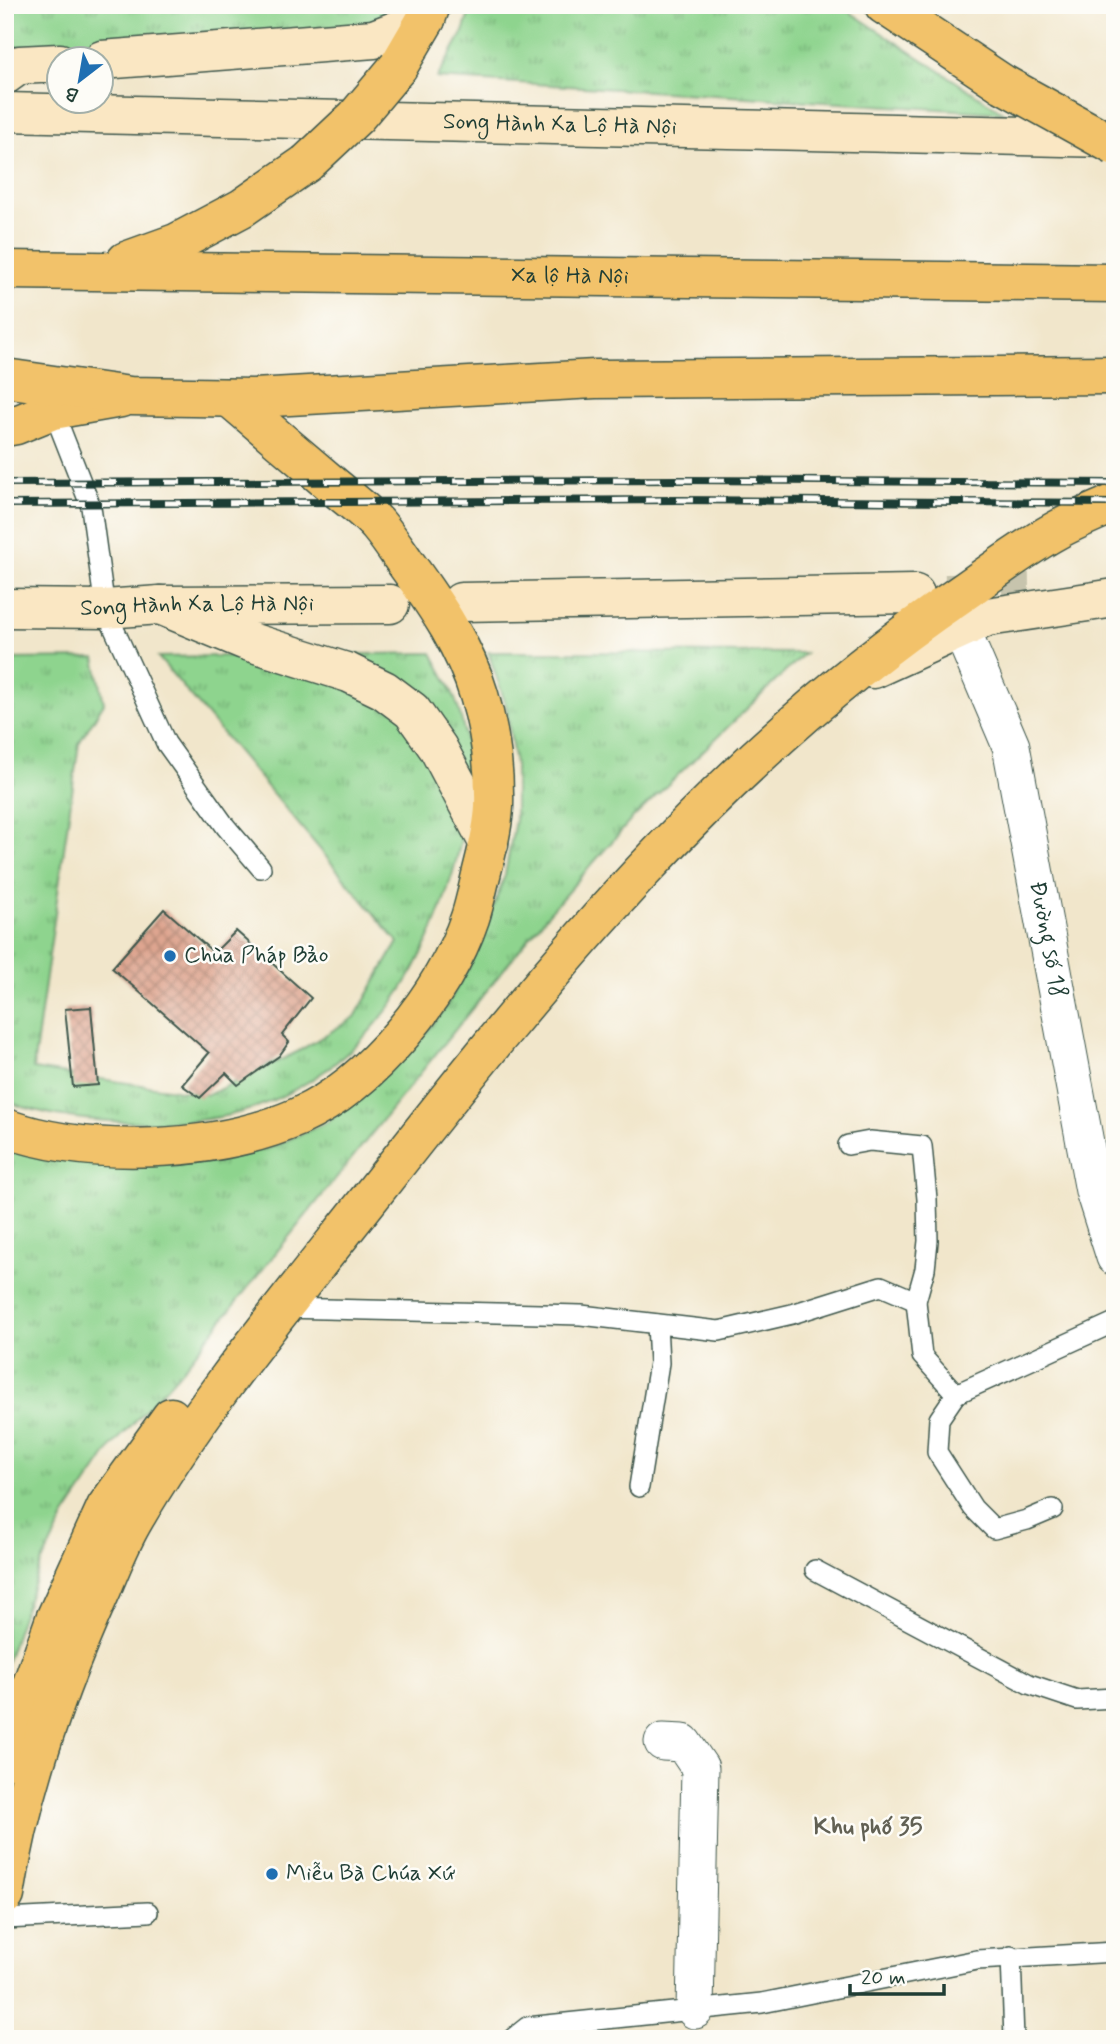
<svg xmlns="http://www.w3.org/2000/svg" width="1120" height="2044" font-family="Mynerve,sans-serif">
  <defs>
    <pattern id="grass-tufts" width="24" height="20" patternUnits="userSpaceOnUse" patternTransform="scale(1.75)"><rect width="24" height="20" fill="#8ed48e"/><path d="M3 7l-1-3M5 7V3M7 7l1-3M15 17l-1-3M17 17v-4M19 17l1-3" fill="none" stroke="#73ad75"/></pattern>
    <pattern id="building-cross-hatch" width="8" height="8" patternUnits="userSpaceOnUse" patternTransform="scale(1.75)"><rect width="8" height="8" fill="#dea590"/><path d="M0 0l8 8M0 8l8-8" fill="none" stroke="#b38876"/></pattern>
  </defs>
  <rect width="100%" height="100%" fill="#fdfcf7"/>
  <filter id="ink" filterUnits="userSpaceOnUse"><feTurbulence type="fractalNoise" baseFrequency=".0143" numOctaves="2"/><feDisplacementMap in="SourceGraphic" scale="14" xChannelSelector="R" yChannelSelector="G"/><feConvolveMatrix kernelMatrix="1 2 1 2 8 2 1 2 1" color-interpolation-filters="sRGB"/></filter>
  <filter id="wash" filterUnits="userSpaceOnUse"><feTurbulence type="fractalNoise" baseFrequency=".00686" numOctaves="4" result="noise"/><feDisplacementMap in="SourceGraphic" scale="28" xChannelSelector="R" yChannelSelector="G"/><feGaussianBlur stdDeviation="1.57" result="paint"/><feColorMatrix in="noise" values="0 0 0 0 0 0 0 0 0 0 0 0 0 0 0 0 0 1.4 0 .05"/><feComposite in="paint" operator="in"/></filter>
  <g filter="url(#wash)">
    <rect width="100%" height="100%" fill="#f1e6cb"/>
    <!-- grass -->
    <g fill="url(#grass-tufts)" stroke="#568861" stroke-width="2">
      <path d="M 5,5 L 405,5 L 399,18 L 368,32 L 5,52 Z"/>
      <path d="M 472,5 L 839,5 L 1004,113 L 437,78 L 463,32 Z"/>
      <path d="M 488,652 L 805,653 L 631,820 L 549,913 L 177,1376 L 112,1446 L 65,1516 L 39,1568 L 5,1666 L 5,1145 L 208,1161 L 270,1148 L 328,1122 L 409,1053 L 442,1013 L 469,967 L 488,922 L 505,875 L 515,820 L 515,765 L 506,705 Z"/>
      <path d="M 432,653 C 439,667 448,681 454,696 C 478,758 468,827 448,888 C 416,991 355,1072 251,1109 C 216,1121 177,1123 141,1122 C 95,1122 48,1117 5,1101 L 5,659 L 95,658 L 104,703 L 79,743 L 33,1069 L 208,1095 L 297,1052 L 355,1017 L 398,942 L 158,657 Z"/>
    </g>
    <g id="blocks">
      <!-- building -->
      <g fill="url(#building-cross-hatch)">
        <path d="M 164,909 L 214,953 L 236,931 L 311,998 L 282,1035 L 289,1042 L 279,1056 L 238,1085 L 226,1073 L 200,1098 L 182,1085 L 209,1053 L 112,968 Z"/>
        <path d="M 91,1007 L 98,1085 L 73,1087 L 65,1009 Z"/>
      </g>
    </g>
  </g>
  <g filter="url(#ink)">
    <use href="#blocks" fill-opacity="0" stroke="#3e564b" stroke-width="2"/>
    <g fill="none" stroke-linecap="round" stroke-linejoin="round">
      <!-- secondary-tunnel -->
      <path stroke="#c7c4ad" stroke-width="38" stroke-dasharray="38 19" stroke-linecap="butt" d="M 945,593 L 1029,592"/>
      <defs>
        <g id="lane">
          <path d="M 51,405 L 91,507 L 105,609 L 166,743 L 226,827 L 261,868"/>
          <path d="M 848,1145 L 870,1141 L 922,1146 L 927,1199 L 928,1241 L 925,1269 L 916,1301 L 922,1356 L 956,1394"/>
          <path d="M 282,1308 L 581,1315 L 719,1331 L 792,1314 L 881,1286 L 916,1301"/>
          <path d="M 639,1487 L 659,1363 L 657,1324"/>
          <path d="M 1053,1509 L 1027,1520 L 994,1529 L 973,1508 L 937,1452 L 939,1419 L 956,1394 L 1115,1322"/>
          <path d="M 815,1570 L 1029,1684 L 1077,1700 L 1115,1698"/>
          <path d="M 5,1919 L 148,1912"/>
          <path d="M 1011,1956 L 1014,2039"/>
          <path d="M 512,2039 L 527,2027 L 762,2003 L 977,1960 L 1115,1952"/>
        </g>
        <g id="street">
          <path id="s1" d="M 961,629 L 1011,746 L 1094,1191 L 1115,1257"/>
          <path d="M 663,1742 L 683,1743 L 700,1768 L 695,2010"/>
        </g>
        <g id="secondary">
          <path d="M 102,60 L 374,39 L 426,19"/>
          <path d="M 5,75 L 19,65 L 60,63"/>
          <path id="s2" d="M 5,112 L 1109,138"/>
          <path d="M 461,602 L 915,594"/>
          <path d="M 160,605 L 244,640 L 349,673 L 384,690 L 412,711 L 438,748 L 489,844"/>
          <path id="s3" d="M 5,608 L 105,609 L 160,605 L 390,604"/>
          <path d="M 873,669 L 987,617 L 1115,598"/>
        </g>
        <path id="primary" d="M 5,427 L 16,425 L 53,410 L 121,398"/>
        <g id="highway">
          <path d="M 884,5 L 1003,84"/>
          <path d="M 398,67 L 426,19 L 431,5"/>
          <path d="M 126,261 L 176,243 L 242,208 L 307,163"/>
          <path id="s4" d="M 5,270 L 1115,283"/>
          <path d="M 5,378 L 130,396 L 254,398 L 595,379 L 1115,375"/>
          <path d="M 5,1128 C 91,1158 215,1153 298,1117 C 372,1084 445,993 470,918 C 475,903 478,887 482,871 C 487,851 493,829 494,807 C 495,769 490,731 479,695 C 465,647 436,605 407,565 C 398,552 389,538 379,526 C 366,510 346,497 330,483 C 297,455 263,426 230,398"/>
          <path d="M 5,1760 L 55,1619 L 106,1507 L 171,1417"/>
          <path d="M 5,1895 C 21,1790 58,1686 102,1589 C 111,1567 120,1544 132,1523 C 201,1404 291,1298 376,1190 C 549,969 723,755 958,596 C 990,574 1022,549 1057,530 C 1075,520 1095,512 1115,503"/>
        </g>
      </defs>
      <!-- lane casing -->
      <use href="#lane" stroke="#3e564b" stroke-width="22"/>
      <!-- street casing -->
      <use href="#street" stroke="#3e564b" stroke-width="39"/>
      <!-- secondary casing -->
      <use href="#secondary" stroke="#3e564b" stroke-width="41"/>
      <!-- primary casing -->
      <use href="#primary" stroke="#3e564b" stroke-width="41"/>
      <!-- highway casing -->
      <use href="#highway" stroke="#3e564b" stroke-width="41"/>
      <!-- lane -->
      <use href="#lane" stroke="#fff" stroke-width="19"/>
      <!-- street -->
      <use href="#street" stroke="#fff" stroke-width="37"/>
      <!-- secondary -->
      <use href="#secondary" stroke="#fae7c3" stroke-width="38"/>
      <!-- primary -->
      <use href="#primary" stroke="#f2c26a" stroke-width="38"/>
      <!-- highway -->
      <use href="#highway" stroke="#f2c26a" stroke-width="38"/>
      <defs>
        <g id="rail">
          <path d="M 5,483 L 682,480 L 1115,483"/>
          <path d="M 5,504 L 680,500 L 1115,503"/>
        </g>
      </defs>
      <!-- rail casing -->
      <use href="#rail" stroke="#1f3d34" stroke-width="8"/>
      <!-- rail -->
      <use href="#rail" stroke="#fdfcf7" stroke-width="5" stroke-dasharray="16" stroke-linecap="butt"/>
      <defs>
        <g id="highway-bridge">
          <path d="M 1003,84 L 1115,146"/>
          <path d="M 307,163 L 356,117 L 398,67"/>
        </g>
      </defs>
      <!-- highway-bridge casing -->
      <use href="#highway-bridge" stroke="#3e564b" stroke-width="41" stroke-linecap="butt"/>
      <!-- highway-bridge -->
      <use href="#highway-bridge" stroke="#f2c26a" stroke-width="38"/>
    </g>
  </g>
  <!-- markers -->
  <g fill="#1f6fb2" stroke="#fdfcf7" stroke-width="2.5">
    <circle cx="170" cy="956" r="7"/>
    <circle cx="272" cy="1874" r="7"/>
  </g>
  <g text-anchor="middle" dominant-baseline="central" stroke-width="5" stroke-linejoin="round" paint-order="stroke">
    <!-- street labels -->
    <g font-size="23" fill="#1f3d34" stroke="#fdfcf7">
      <text stroke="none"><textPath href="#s2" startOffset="555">Song Hành Xa Lộ Hà Nội</textPath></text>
      <text stroke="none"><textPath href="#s4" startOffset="565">Xa lộ Hà Nội</textPath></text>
      <text stroke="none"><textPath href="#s3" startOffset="192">Song Hành Xa Lộ Hà Nội</textPath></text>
      <text stroke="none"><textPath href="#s1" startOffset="324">Đường số 18</textPath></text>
    </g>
    <!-- poi labels -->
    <g font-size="23" fill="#1f3d34" stroke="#fdfcf7" text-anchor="start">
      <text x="184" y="956">Chùa Pháp Bảo</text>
      <text x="286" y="1874">Miễu Bà Chúa Xứ</text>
    </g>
    <!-- neighbourhood labels -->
    <g font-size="24" font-weight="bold" fill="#626154" stroke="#fdfcf7">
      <text x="868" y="1827">Khu phố 35</text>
    </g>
  </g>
  <!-- margin -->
  <rect width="1120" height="2044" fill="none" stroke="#fdfcf7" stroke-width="28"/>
  <!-- north arrow -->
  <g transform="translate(80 80) rotate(211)"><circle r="33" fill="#fdfcf7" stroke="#a4b0a9" stroke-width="2"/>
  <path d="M0-5L12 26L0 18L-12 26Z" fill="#1f6fb2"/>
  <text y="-10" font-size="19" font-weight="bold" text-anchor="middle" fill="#1f3d34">B</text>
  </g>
  <!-- scale -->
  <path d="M850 1984v10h94v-10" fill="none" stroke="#1f3d34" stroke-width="3.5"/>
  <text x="861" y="1984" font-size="21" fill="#1f3d34" stroke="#fdfcf7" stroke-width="5" paint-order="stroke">20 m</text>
</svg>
